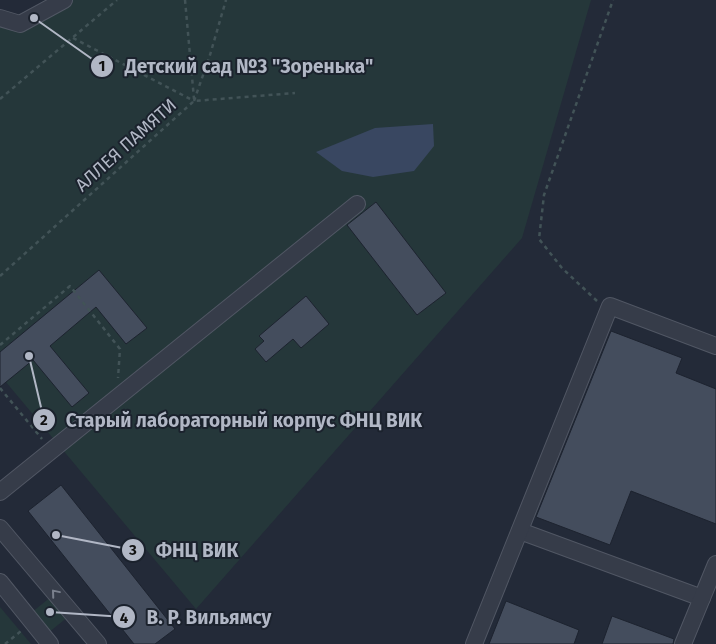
<svg xmlns="http://www.w3.org/2000/svg" width="716" height="644" font-family="'Fira Sans',sans-serif">
  <rect width="100%" height="100%" fill="#232a38"/>
  <!-- green -->
  <g fill="#25373a">
    <path d="M 64,0 L 591,0 L 522,238 L 196,609 L 0,375 L 0,18 L 20,24 Z"/>
    <path d="M 52,596 L 69,616 L 48,633 L 31,613 Z"/>
    <path d="M 0,607 L 31,644 L 0,644 Z"/>
  </g>
  <!-- water -->
  <path fill="#394761" d="M 433,124 L 434,146 L 414,171 L 373,177 L 342,171 L 316,152 L 375,128 Z"/>
  <!-- building -->
  <g fill="#444d5d" stroke="#1d232f">
    <path d="M 376,202 L 446,293 L 417,315 L 347,225 Z"/>
    <path d="M 99,270 L 147,328 L 126,344 L 96,307 L 50,346 L 89,393 L 72,407 L 33,360 L 0,387 L 0,352 Z"/>
    <path d="M 306,296 L 329,324 L 301,348 L 293,339 L 266,362 L 255,349 L 264,341 L 259,336 Z"/>
    <path d="M 611,331 L 682,358 L 676,373 L 716,389 L 716,524 L 631,491 L 610,545 L 536,517 Z"/>
    <path d="M 61,485 L 175,629 L 155,644 L 134,644 L 28,511 Z"/>
    <path d="M 506,601 L 579,630 L 574,644 L 489,644 Z"/>
    <path d="M 612,616 L 674,639 L 673,644 L 602,644 Z"/>
  </g>
  <g fill="none" stroke-linecap="round" stroke-linejoin="round">
    <defs>
      <g id="minor">
        <path d="M 0,18 L 20,24 L 64,0"/>
        <path d="M 0,492 L 357,204"/>
        <path d="M 0,528 L 98,644"/>
        <path d="M 520,531 L 702,598"/>
        <path d="M 0,582 L 50,644"/>
        <path d="M 474,644 L 610,306 L 716,346"/>
        <path d="M 683,644 L 716,564"/>
      </g>
    </defs>
    <!-- minor casing -->
    <use href="#minor" stroke="#515764" stroke-width="18"/>
    <!-- path -->
    <g stroke="#425357" stroke-width="2.5" stroke-dasharray="4 4" stroke-linecap="butt">
      <path d="M 185,0 L 194,99"/>
      <path d="M 73,38 L 194,101"/>
      <path d="M 0,99 L 117,0"/>
      <path d="M 194,101 L 210,55 L 226,0"/>
      <path d="M 0,276 L 194,101 L 295,93"/>
      <path d="M 597,301 L 562,268 L 539,239 L 544,195 L 613,0"/>
      <path d="M 0,345 L 70,286 L 120,349 L 118,378"/>
      <path d="M 0,388 L 42,439"/>
      <path d="M 5,644 L 21,631"/>
    </g>
    <!-- minor -->
    <use href="#minor" stroke="#363c49" stroke-width="16"/>
  </g>
  <!-- one-way arrows -->
  <defs><path id="oneway-chevron" d="M-2-3.5L2.5 0L-2 3.5" fill="none" stroke-width="1.6" stroke-linecap="round" stroke-linejoin="round" transform="scale(1.25)"/></defs>
  <use stroke="#7a808d" href="#oneway-chevron" transform="translate(55 593) rotate(-130)"/>
  <g text-anchor="middle" dominant-baseline="central" stroke-width="4" stroke-linejoin="round" paint-order="stroke">
    <!-- street labels -->
    <g font-size="18" fill="#b1b7c5" stroke="#1b222d">
      <text transform="translate(126 145) rotate(-42)">АЛЛЕЯ ПАМЯТИ</text>
    </g>
  </g>
  <!-- callouts -->
  <path fill="none" stroke="#b1b7c5" stroke-width="2" d="M34 18L102 66M29 356L44 420M56 535L133 550M50 612L124 617"/>
  <g fill="#b1b7c5" stroke="#1b222d" stroke-width="2">
    <circle cx="34" cy="18" r="5"/>
    <circle cx="29" cy="356" r="5"/>
    <circle cx="56" cy="535" r="5"/>
    <circle cx="50" cy="612" r="5"/>
    <circle cx="102" cy="66" r="12"/>
    <circle cx="44" cy="420" r="12"/>
    <circle cx="133" cy="550" r="12"/>
    <circle cx="124" cy="617" r="12"/>
  </g>
  <g font-size="15" text-anchor="middle" font-weight="bold" fill="#111">
    <text x="102" y="71">1</text>
    <text x="44" y="425">2</text>
    <text x="133" y="555">3</text>
    <text x="124" y="623">4</text>
  </g>
  <g font-size="19" text-anchor="middle" font-weight="bold" fill="#b1b7c5" stroke="#1b222d" stroke-width="4" stroke-linejoin="round" paint-order="stroke">
    <text x="249" y="73">Детский сад №3 "Зоренька"</text>
    <text x="244" y="427">Старый лабораторный корпус ФНЦ ВИК</text>
    <text x="197" y="557">ФНЦ ВИК</text>
    <text x="209" y="624">В. Р. Вильямсу</text>
  </g>
</svg>
